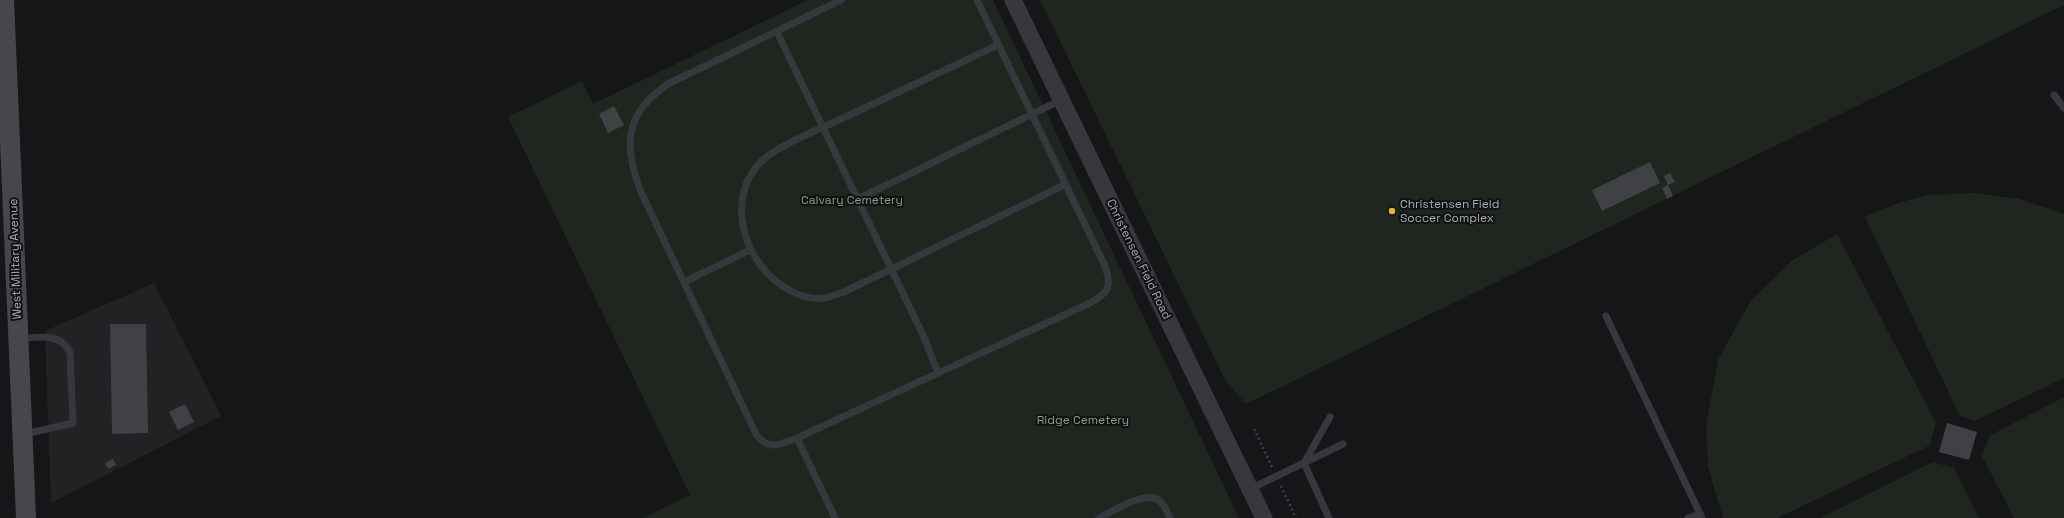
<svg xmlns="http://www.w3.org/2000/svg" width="2064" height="518" font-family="'Space Grotesk',sans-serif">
  <rect width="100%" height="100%" fill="#161618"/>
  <!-- built -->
  <path fill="#222225" d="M 154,283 L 221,416 L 51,503 L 45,331 Z"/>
  <!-- green -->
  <g fill="#1e261f">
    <path d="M 808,0 L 993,0 L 1239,518 L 643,518 L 690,495 L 508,117 L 582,81 L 593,104 Z"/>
    <path d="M 1040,0 L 2064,0 L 2064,5 L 1246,404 L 1226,382 Z"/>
    <path d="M 1974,193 L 2019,199 L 2064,214 L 2064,378 L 1975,421 L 1960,416 L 1865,217 L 1898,203 L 1929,195 Z"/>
    <path d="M 1837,234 L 1936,423 L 1929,446 L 1777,518 L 1723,518 L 1708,467 L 1706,425 L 1718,360 L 1751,300 L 1793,260 Z"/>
    <path d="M 2064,397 L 2064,518 L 2014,518 L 1982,456 L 1989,436 Z"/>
    <path d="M 1933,462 L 1954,468 L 1979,518 L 1820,518 Z"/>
  </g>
  <!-- building -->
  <g fill="#404145">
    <path d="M 614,106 L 624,125 L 608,133 L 599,114 Z"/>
    <path d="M 1650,162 L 1660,183 L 1602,211 L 1592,190 Z"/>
    <path d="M 1670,173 L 1675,182 L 1668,185 L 1664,176 Z"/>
    <path d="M 1668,185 L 1673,196 L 1667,199 L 1662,188 Z"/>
    <path d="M 110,324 L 146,324 L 148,433 L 112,434 Z"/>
    <path d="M 185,404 L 194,422 L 178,430 L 169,412 Z"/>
    <path d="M 1947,423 L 1977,432 L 1969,460 L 1939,452 Z"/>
    <path d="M 113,459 L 116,465 L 108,469 L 105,463 Z"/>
  </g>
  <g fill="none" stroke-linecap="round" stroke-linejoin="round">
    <!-- path -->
    <g stroke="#3d3f44" stroke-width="2.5" stroke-dasharray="2 3" stroke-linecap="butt">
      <path d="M 1254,429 L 1272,467"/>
      <path d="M 1281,486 L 1296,518"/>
    </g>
    <!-- service -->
    <g stroke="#37383d" stroke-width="7">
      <path d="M 841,0 L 668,84 C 624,114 623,146 641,192 L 756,434 C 769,452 780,444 797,438 L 1088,304 C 1109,293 1113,287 1104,264 L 977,0"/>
      <path d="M 777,32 L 923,335 L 938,373"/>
      <path d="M 998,45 C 945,70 892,95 839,120 C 816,131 783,143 764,159 C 722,196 744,266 789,290 C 800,296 811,300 824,298 C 831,297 837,294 844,292 L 1066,184"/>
      <path d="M 2054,95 L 2064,108"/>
      <path d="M 858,199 L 1061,100"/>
      <path d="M 684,282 L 750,250"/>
      <path d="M 1606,316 L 1702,518"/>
      <path d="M 19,339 C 38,337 61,332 70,353 L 73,423 L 25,434"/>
      <path d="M 797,438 L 835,518"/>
      <path d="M 1304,463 L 1329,518"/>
      <path d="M 1304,463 L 1330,417"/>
      <path d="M 1250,489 L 1343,444"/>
      <path d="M 1099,518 C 1114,511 1146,489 1160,501 C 1165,505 1167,513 1170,518"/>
      <path d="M 1688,518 L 1700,514"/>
    </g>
    <!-- tertiary -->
    <path stroke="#37383d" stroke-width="17" d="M 1013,0 L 1264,518"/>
    <!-- secondary -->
    <path stroke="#45474d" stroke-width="20" d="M 4,0 L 26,518"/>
  </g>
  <!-- markers -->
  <circle fill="#f2b134" stroke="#111113" stroke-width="1.5" cx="1392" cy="211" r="4"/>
  <g text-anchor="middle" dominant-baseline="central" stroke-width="4" stroke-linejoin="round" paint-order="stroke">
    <!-- park labels -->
    <g font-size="12" fill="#7fa381" stroke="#111113">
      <text x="852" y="200">Calvary Cemetery</text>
      <text x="1083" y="420">Ridge Cemetery</text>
    </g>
    <!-- poi labels -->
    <g font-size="12" fill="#a8adb8" stroke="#111113" text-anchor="start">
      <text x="1400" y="204">Christensen Field<tspan x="1400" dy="14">Soccer Complex</tspan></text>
    </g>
    <!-- street labels -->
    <g font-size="12" fill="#a8adb8" stroke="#111113">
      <text transform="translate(15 259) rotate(-92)">West Military Avenue</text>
      <text transform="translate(1139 259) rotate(64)">Christensen Field Road</text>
    </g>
  </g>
</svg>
